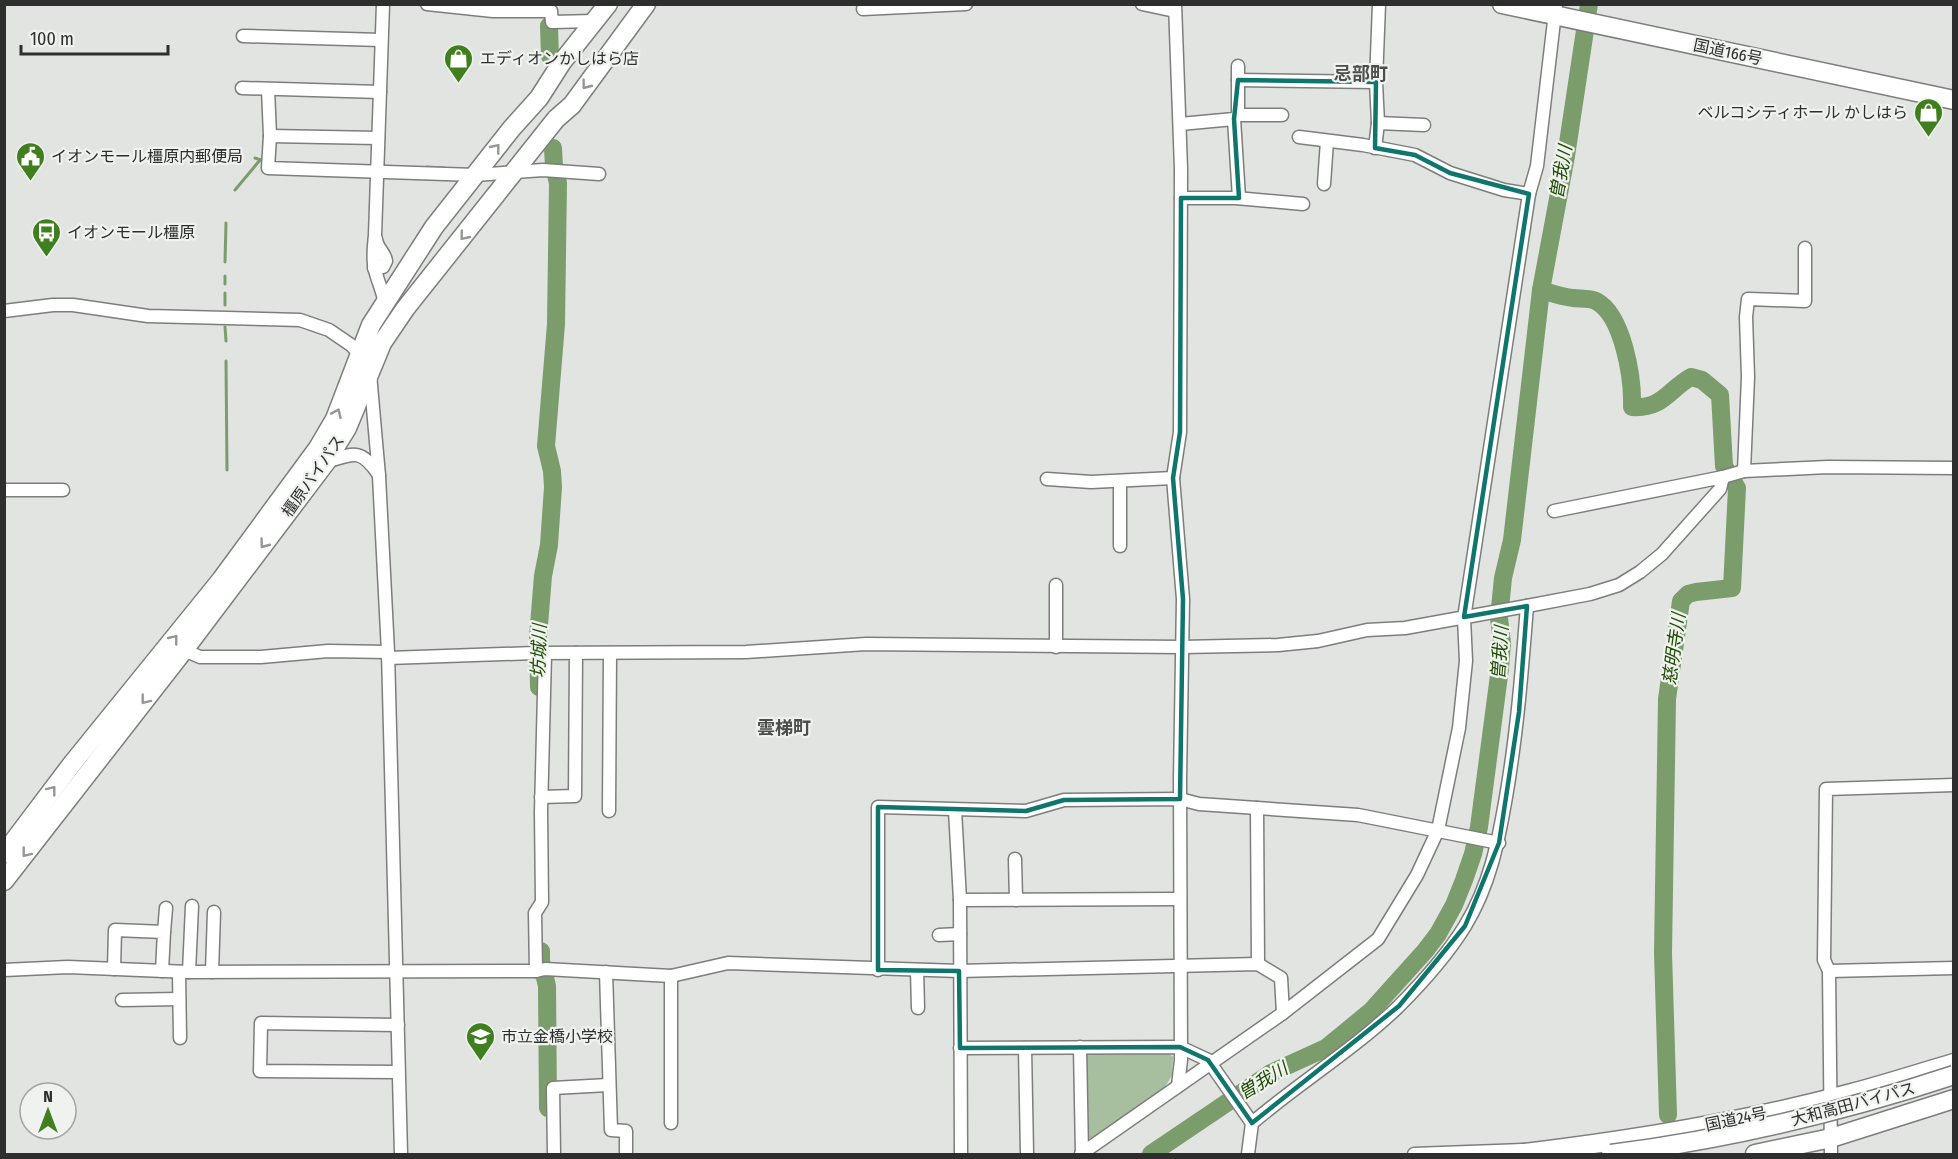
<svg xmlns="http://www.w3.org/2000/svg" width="1958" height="1159" font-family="'Fira Sans Condensed','Noto Sans JP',sans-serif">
  <rect width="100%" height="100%" fill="#e2e4e2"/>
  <!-- green -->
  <path fill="#a8bf9f" d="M 1167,1052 L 1173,1057 L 1172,1075 L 1165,1087 L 1095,1136 L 1084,1141 L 1083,1058 L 1089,1053 Z"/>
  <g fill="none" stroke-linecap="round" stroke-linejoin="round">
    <!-- stream -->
    <g stroke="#7a9d6b" stroke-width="3">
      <path d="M 255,158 L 264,161"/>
      <path d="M 427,167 L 444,168"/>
      <path d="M 235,190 L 260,160"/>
      <path d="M 225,262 L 226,223"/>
      <path d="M 225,276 L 225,284"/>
      <path d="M 225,293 L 225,305"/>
      <path d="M 225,327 L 226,341"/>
      <path d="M 226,361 L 227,470"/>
    </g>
    <!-- river -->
    <g stroke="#7a9d6b" stroke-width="18">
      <path d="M 549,26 L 550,56"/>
      <path d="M 1541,290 C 1551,293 1562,297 1573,298 C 1580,299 1589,298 1596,301 C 1623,315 1633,378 1632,407 C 1663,409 1668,390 1691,377 L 1702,380 L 1720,395 L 1724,466 L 1737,488 L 1732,588 L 1696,592 L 1688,594 L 1681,601 L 1667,699 L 1663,953 L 1668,1115"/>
      <path d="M 539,687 L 538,637 L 543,576 L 549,545 L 553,487 L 552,471 L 546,446 L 556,324 L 558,183 L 554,167 L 553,148"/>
      <path d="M 541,951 L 541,961 L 547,986 L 548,1108"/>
      <path d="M 1151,1154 L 1271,1073 L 1326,1048 L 1371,1011 L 1425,951 L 1438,934 L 1454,905 L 1464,880 L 1473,854 L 1479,827 L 1500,668 L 1502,643 L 1499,618 L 1503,578 L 1512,540 L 1541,290 L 1566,156 L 1589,4"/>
    </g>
    <defs>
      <g id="minor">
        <path d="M 383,4 L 375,235 C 374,246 372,258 375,270 C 378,282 383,292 385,304"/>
        <path d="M 427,4 L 493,11 L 551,11 L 552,22 L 594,21"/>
        <path d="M 1142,4 L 1175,11"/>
        <path d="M 1175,4 L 1181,169 L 1180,432 L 1173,478 L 1183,599 L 1180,779 L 1181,1060 L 1178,1086"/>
        <path d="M 863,9 L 966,4"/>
        <path d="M 243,36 L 381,40"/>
        <path d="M 1238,80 L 1376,82"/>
        <path d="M 242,88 L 380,92"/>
        <path d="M 268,89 L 270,136 L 268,168 L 475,175 L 543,170 L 599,174"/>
        <path d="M 1238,115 L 1282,115"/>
        <path d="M 1234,119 L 1239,198"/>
        <path d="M 1378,123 L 1424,125"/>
        <path d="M 1180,124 L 1234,119 L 1238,115 L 1238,66"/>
        <path d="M 270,136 L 378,138"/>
        <path d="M 1299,137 L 1363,145 L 1415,155 L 1450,173 L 1504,190 L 1529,194"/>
        <path d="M 1375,148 L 1378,123 L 1376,82 L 1379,4"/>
        <path d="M 1324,184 L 1327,141"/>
        <path d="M 1181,198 L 1236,198 L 1303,204"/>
        <path d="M 374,268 L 383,267 L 386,261 C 385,252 377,249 376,239"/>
        <path d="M 4,311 L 53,305 L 73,305 L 148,316 L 300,320 L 329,330 L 351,345 L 363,358"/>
        <path d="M 370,374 L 379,476 L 388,652 L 401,1154"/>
        <path d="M 326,462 C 354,453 361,448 379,475"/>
        <path d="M 1744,471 L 1748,377 L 1746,317 L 1748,299 L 1805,301 L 1805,248"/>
        <path d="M 1047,479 L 1091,482 L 1173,478"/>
        <path d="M 1120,481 L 1120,546"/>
        <path d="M 4,490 L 63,490"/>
        <path d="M 1554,511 L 1723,477 L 1744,471 L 1828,467 L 1954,468"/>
        <path d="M 1056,647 L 1056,585"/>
        <path d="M 184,650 L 200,657 L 261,657 L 328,651 L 388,652"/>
        <path d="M 388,658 L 535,653 L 746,652 L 866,644 L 1182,647 L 1278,645 L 1318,641 L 1367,630 L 1405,628 L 1527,606 L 1590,594 L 1619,585 L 1640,572 L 1662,554 L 1720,489 L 1723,477"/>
        <path d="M 541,797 L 575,796 L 576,653"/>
        <path d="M 1257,808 L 1258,964"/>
        <path d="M 955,810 L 960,900 L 961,1154"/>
        <path d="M 609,811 L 610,653"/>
        <path d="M 1015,859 L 1016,900"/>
        <path d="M 960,900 L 1180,899"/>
        <path d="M 164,932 L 166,908"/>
        <path d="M 939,935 L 960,934"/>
        <path d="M 114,969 L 115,930 L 164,932 L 162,971"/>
        <path d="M 4,970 L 68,967 L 189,972 L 536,971 L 545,969 L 671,976 L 728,963 L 959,971 L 1258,964 L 1281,978 L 1283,1013"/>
        <path d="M 878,970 L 878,807 L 1026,811 L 1064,800 L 1180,799 L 1199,804 L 1358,815 L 1499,843"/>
        <path d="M 917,970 L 918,1008"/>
        <path d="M 536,971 L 535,913 L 542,902 L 541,812 L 545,654"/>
        <path d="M 1829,971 L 1954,968"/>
        <path d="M 179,972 L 180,1038"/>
        <path d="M 189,972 L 192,906"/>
        <path d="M 212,972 L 214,912"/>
        <path d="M 606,972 L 611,1130 L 626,1131 L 626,1154"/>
        <path d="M 671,976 L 671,1123"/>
        <path d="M 122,1000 L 179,999"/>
        <path d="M 398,1025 L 261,1023 L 260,1071 L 398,1072"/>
        <path d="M 1080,1047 L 1082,1154"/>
        <path d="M 960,1048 L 1180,1047 L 1208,1060 L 1252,1123 L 1248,1154"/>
        <path d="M 1025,1048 L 1027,1154"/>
        <path d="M 1252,1123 C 1299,1083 1353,1050 1398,1007 C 1422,983 1447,955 1465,926 C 1490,885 1498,843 1506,797 C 1517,733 1522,670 1527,606"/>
        <path d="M 554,1154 L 553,1088 L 608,1085"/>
        <path d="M 1081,1154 L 1283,1013 L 1378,939 L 1417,875 L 1438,830 L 1459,728 L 1466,661 L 1464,618 L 1529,194 L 1537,166 L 1556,4"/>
        <path d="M 1414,1154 L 1524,1150"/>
        <path d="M 1831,1154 L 1829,971 L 1824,960 L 1826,789 L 1954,785"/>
      </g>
      <g id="highway">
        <path d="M 1502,4 L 1954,100"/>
        <path d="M 4,854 L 72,764 L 221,580 L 318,448 L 335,419 L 371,325 L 434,227 L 512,128 L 539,98 L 562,62 L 608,4"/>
        <path d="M 4,881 L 184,650 L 326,462 L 347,428 L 382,343 L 405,309 L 556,119 L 572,105 L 646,4"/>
        <path d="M 1515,1154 C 1628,1141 1742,1122 1852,1093 C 1886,1084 1920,1073 1954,1063"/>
        <path d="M 1755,1154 L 1831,1138 L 1954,1099"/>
      </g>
    </defs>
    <!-- minor casing -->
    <use href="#minor" stroke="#7c7e7c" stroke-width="15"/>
    <!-- highway casing -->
    <use href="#highway" stroke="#7c7e7c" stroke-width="21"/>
    <!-- minor -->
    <use href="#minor" stroke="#fff" stroke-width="12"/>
    <!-- highway -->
    <use href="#highway" stroke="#fff" stroke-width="18"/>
    <defs>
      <path id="highway-bridge" d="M 1611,1154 C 1727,1139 1842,1112 1954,1075"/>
    </defs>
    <!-- highway-bridge casing -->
    <use href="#highway-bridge" stroke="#7c7e7c" stroke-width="21" stroke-linecap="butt"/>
    <!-- highway-bridge -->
    <use href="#highway-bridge" stroke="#fff" stroke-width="18"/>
  </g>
  <!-- one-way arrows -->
  <defs><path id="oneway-chevron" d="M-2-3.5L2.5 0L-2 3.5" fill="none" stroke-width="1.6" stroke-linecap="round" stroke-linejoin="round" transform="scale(1.5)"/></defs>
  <g stroke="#969696">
    <use href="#oneway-chevron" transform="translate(586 85) rotate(127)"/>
    <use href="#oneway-chevron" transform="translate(496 148) rotate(-51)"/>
    <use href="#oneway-chevron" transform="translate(464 236) rotate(129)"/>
    <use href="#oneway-chevron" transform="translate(337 413) rotate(-66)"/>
    <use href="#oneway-chevron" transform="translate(264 544) rotate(127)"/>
    <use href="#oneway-chevron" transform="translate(174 639) rotate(-51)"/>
    <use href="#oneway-chevron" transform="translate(145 700) rotate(128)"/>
    <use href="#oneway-chevron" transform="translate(52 790) rotate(-52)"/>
    <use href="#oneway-chevron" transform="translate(26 853) rotate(128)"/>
  </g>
  <!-- marked area -->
  <path fill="none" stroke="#0f766e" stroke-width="4.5" stroke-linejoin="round" d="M 1238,80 L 1376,82 L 1375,148 L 1415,155 L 1450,173 L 1529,194 L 1464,617 L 1527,606 L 1519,712 L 1499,843 L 1465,926 L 1399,1006 L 1252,1123 L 1208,1060 L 1180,1047 L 960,1048 L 959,971 L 878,970 L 878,807 L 1026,811 L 1064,800 L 1180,799 L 1183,599 L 1173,478 L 1180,432 L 1181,198 L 1239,198 L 1234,119 Z"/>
  <!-- icons -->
  <defs>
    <symbol id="shop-pin" viewBox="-11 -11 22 30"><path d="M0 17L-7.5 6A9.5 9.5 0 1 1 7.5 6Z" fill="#407f1d" stroke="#f0f2ef"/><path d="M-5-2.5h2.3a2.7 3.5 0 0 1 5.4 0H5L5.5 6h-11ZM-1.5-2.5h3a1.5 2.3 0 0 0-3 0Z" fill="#fff"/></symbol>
    <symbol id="civic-pin" viewBox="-11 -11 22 30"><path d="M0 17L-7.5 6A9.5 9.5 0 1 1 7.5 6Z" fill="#407f1d" stroke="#f0f2ef"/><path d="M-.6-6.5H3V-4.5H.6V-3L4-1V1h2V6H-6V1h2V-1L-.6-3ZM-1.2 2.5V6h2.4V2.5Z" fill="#fff"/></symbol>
    <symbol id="bus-pin" viewBox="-11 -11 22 30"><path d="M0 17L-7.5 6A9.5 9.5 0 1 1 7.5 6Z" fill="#407f1d" stroke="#f0f2ef"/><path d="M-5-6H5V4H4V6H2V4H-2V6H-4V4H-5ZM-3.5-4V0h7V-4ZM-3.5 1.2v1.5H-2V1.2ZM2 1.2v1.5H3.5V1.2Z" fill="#fff"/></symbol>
    <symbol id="school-pin" viewBox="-11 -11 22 30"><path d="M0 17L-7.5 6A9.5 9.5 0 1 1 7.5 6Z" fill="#407f1d" stroke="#f0f2ef"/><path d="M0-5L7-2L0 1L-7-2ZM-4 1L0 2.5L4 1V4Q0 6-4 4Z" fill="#fff"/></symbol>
  </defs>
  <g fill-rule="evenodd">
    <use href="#shop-pin" x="442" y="42" width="33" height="45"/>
    <use href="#shop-pin" x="1912" y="96" width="33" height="45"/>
    <use href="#civic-pin" x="14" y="140" width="33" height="45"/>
    <use href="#bus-pin" x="30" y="216" width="33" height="45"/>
    <use href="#school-pin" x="464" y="1020" width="33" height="45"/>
  </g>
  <g text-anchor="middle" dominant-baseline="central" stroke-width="4.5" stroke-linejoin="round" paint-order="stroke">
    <!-- street labels -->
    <g font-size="16" fill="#2d2e2d" stroke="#f0f2ef">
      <text transform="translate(1728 52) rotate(12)">国道166号</text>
      <text transform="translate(313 476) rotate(-55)">橿原バイパス</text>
      <text transform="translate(1853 1104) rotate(-15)">大和高田バイパス</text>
      <text transform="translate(1736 1119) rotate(-12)">国道24号</text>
    </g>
    <!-- poi labels -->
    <g font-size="16" fill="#2d2e2d" stroke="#f0f2ef" text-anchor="start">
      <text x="480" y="58">エディオンかしはら店</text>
      <text x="1908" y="112" text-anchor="end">ベルコシティホール かしはら</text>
      <text x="51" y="156">イオンモール橿原内郵便局</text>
      <text x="67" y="232">イオンモール橿原</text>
      <text x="501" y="1036">市立金橋小学校</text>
    </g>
    <!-- neighbourhood labels -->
    <g font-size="18" font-weight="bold" fill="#4c4e4c" stroke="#f0f2ef">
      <text x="1361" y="74">忌部町</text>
      <text x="784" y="728">雲梯町</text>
    </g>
    <!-- water labels -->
    <g font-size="18" font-style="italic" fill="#1e4c00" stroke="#f0f2ef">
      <text transform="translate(1561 172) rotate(-80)">曽我川</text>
      <text transform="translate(1674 649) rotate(-82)">慈明寺川</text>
      <text transform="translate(539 651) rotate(-88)">坊城川</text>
      <text transform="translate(1500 653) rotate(-86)">曽我川</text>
      <text transform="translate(1263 1081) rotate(-31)">曽我川</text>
    </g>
  </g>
  <!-- border -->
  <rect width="1958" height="1159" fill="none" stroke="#2d2e2d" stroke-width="12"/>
  <!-- north arrow -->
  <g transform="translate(48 1111)"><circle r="28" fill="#f0f2ef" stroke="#a2a4a1" stroke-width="1.5"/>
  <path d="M0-4.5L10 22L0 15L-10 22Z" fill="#407f1d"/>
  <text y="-9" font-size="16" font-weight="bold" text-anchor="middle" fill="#2d2e2d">N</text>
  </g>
  <!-- scale -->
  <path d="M21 45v9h147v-9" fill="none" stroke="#2d2e2d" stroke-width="3"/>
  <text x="30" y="45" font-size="18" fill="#2d2e2d" stroke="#f0f2ef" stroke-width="4.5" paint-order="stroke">100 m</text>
</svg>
